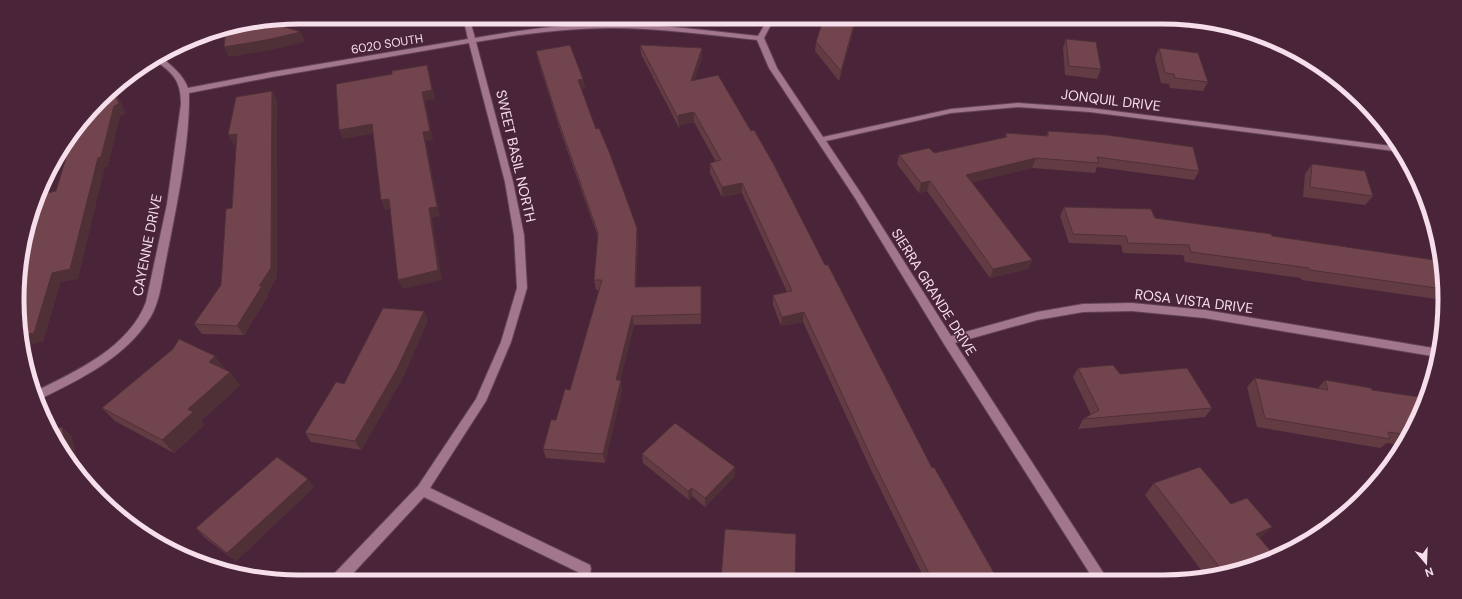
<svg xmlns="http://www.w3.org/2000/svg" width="1462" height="599" font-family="'DM Sans',sans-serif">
  <rect width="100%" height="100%" fill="#4a253a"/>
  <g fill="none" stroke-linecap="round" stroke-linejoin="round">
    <defs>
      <path id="minor" d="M 463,17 L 469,17 L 475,38 C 520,30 566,24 612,24 C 661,24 709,31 758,36 L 769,17 L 775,17 L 764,38 L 777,68 L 823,137 L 951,109 L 1018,103 L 1090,108 L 1399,147 L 1402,152 L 1090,112 L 1018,107 L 951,113 L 826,141 L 862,195 L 951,336 L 1037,312 L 1083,304 L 1132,303 L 1205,310 L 1439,349 L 1438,357 L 1205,318 L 1132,311 L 1083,312 L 1037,320 L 955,343 L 1108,580 L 1094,580 L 944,344 L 855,198 L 769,68 L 757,40 C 709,35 661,28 612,28 C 566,28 521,34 476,42 L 513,182 L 524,235 L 527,288 L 511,342 L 486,401 L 430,488 L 590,565 L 591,569 L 590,573 L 585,575 L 580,573 L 424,497 L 345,582 L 329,582 L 331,577 L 418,486 L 476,399 L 501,342 L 517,288 L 514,235 L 505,182 L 469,43 L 272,77 L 189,93 C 190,144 176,209 166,260 C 162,279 160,302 150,318 C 126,357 81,379 42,398 L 39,399 L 36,391 C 77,371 129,347 146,302 L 167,204 L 181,104 C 181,80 173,73 153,59 L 158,55 C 170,64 183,74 188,88 L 272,72 L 468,39 Z"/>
    </defs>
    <!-- minor casing -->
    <use href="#minor" stroke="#634355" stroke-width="2"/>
    <!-- minor -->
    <use href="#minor" fill="#a2778d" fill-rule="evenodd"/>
  </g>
  <!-- wall -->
  <g fill="#623b43">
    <path d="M 824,17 L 857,17 L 839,81 L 815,51 L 816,42 Z"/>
    <path d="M 1066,39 L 1101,69 L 1097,79 L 1065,75 L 1063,48 Z"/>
    <path d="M 640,45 L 702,48 L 702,57 L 694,80 L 825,265 L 932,468 L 998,580 L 925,580 L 871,470 L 803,322 L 781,326 L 773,305 L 773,295 L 787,292 L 742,193 L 722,197 L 710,173 L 710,163 L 716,162 L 694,122 L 680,125 L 679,128 L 641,54 Z"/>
    <path d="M 1159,48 L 1208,82 L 1203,91 L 1170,88 L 1169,84 L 1161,83 L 1155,58 Z"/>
    <path d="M 536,51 L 583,79 L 585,89 L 581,89 L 596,129 L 638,237 L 636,287 L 701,296 L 701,324 L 634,325 L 620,380 L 622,390 L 605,463 L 546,458 L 543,449 L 570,390 L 599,290 L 596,290 L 594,280 L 598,237 L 559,127 L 538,60 Z"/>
    <path d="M 272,91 L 277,101 L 277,277 L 267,294 L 268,296 L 244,335 L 202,334 L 194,324 L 221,285 L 232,208 L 236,145 L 234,145 L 228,135 Z"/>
    <path d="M 1367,107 L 1373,113 L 1370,113 Z"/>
    <path d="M 1048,131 L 1199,171 L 1194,180 L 1097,167 L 1095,173 L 1032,168 L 972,182 L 1032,260 L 1028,269 L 990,278 L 927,191 L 919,193 L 897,164 L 899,155 L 934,153 L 1005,137 L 1006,133 L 1046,136 Z"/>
    <path d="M 1312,164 L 1373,196 L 1365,205 L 1303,197 L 1305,174 Z"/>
    <path d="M 1064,207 L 1155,218 L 1272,236 L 1444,281 L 1444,302 L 1437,300 L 1436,299 L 1302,280 L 1301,278 L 1185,262 L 1183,255 L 1123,253 L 1121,245 L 1069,243 L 1060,216 Z"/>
    <path d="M 428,320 L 402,379 L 361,450 L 311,442 L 305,433 L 344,384 Z"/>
    <path d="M 1078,368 L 1120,374 L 1212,408 L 1205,417 L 1078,429 L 1083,419 L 1091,415 L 1073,377 Z"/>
    <path d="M 225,369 L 240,385 L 201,421 L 204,425 L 174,453 L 115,421 L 102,408 Z"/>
    <path d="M 1255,378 L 1318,388 L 1325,380 L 1372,390 L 1426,398 L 1403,445 L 1387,443 L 1380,448 L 1257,427 L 1247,387 Z"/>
    <path d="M 642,454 L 735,467 L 735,476 L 705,507 L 692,496 L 689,500 L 643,463 Z"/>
    <path d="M 1154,483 L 1260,538 L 1271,560 L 1207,578 L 1145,495 Z"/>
    <path d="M 314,487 L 236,561 L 204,537 L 196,528 Z"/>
    <path d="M 721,579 L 795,581 L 721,581 Z"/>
  </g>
  <!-- shaded-wall -->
  <g fill="#503037">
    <path d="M 856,17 L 857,17 L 857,18 L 839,81 L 841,71 Z"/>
    <path d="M 301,32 L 305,42 L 271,50 L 229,57 L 224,47 Z"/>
    <path d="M 702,48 L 702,57 L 691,90 L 691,81 Z"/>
    <path d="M 427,65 L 430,74 L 435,99 L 425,101 L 433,140 L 426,141 L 440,216 L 432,218 L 442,280 L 402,289 L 398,280 L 429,208 L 423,132 L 422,92 Z"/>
    <path d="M 583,79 L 585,89 L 579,90 L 578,80 Z"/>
    <path d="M 114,86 L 126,114 L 120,116 L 108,167 L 105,167 L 78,279 L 61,282 L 43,342 L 22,347 L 22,335 L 52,273 L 98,158 L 114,106 L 113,88 Z"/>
    <path d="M 272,91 L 277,101 L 277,277 L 267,294 L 268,296 L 244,335 L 237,326 L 259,286 Z"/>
    <path d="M 694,112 L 694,122 L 680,125 L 679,128 L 678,118 L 679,115 Z"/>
    <path d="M 372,124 L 376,133 L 343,139 L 339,130 Z"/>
    <path d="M 237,134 L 242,144 L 234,145 L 228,135 Z"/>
    <path d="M 1036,158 L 1032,168 L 963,184 L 966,175 Z"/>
    <path d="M 930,181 L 927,191 L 919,193 L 921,183 Z"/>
    <path d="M 742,183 L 742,193 L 722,197 L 722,187 Z"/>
    <path d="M 389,199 L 393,208 L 385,210 L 381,200 Z"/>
    <path d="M 637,228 L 638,237 L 636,297 L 635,287 Z"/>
    <path d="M 1032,260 L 1028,269 L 990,278 L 993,269 Z"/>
    <path d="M 424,311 L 428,320 L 402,379 L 361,450 L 355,441 Z"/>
    <path d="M 804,312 L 803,322 L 781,326 L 782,317 Z"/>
    <path d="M 632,316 L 634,325 L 618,389 L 616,380 Z"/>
    <path d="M 215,356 L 225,369 L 209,362 Z"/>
    <path d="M 230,372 L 240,385 L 201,421 L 204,425 L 174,453 L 162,440 L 188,409 Z"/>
    <path d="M 621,380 L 622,390 L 605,463 L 603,454 Z"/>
    <path d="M 62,427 L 72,436 L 78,465 L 74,467 L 66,457 Z"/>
    <path d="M 735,467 L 735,476 L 705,507 L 705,498 Z"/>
    <path d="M 308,479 L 314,487 L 236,561 L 227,553 Z"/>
    <path d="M 692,488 L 692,496 L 689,500 L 688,491 Z"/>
    <path d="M 1272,527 L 1259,539 L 1256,534 Z"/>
  </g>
  <!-- building -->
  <g fill="#72454e" stroke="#503037">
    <path d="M 824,17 L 856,17 L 841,71 L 816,42 Z"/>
    <path d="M 269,22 L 301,32 L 266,40 L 224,47 L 226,29 Z"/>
    <path d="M 1066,39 L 1096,42 L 1101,69 L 1069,66 Z"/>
    <path d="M 570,45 L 583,79 L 578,80 L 596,129 L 599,128 L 610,154 L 637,228 L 635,287 L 701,286 L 701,314 L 632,316 L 616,380 L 621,380 L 603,454 L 543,449 L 551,420 L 556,420 L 565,389 L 570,390 L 602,280 L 594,280 L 598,233 L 557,117 L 536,51 Z"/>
    <path d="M 640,45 L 702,48 L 691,81 L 718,75 L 751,131 L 754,130 L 773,163 L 825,265 L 828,265 L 932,468 L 934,467 L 998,580 L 932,580 L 873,461 L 804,312 L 782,317 L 773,295 L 792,291 L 742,183 L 722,187 L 710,163 L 721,160 L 694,112 L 679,115 L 678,118 Z"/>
    <path d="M 1159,48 L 1198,53 L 1208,82 L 1175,78 L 1174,74 L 1165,73 Z"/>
    <path d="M 427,65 L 432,90 L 422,92 L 430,131 L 423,132 L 437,207 L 429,208 L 438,270 L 398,280 L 389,199 L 381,200 L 372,124 L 339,130 L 336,84 L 392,74 L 392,71 Z"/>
    <path d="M 113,88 L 119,104 L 114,106 L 101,157 L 98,158 L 70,269 L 52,273 L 34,333 L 22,335 L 19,262 L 32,209 L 38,195 L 56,191 L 72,138 Z"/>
    <path d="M 272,91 L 271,268 L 259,286 L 262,286 L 237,326 L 194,324 L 221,285 L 226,209 L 232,208 L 237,134 L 228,135 L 236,97 Z"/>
    <path d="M 1048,131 L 1107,135 L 1193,147 L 1199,171 L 1097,157 L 1099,163 L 1036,158 L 966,175 L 1032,260 L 993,269 L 930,181 L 921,183 L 899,155 L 929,148 L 934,153 L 1007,137 L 1006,133 L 1048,136 Z"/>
    <path d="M 1312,164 L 1365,171 L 1373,196 L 1310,187 Z"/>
    <path d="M 1064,207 L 1151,209 L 1155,218 L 1271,234 L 1272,236 L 1441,261 L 1444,281 L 1444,289 L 1310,270 L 1309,268 L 1191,252 L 1189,245 L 1128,243 L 1126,236 L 1073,234 Z"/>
    <path d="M 383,308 L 424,311 L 397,369 L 355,441 L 305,433 L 336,382 L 344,384 Z"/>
    <path d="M 179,339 L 215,356 L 209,362 L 230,372 L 188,409 L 193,412 L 162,440 L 102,408 L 173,349 Z"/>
    <path d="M 1113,365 L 1120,374 L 1187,368 L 1212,408 L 1083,419 L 1099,410 L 1078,368 Z"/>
    <path d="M 1255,378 L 1328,390 L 1325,380 L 1371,388 L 1372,390 L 1426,398 L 1408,435 L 1388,432 L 1390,439 L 1265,418 Z"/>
    <path d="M 675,423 L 735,467 L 705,498 L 692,488 L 688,491 L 642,454 Z"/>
    <path d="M 62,427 L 68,456 L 66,457 L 55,441 L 51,431 Z"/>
    <path d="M 277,457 L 308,479 L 227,553 L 196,528 Z"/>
    <path d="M 1200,467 L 1231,504 L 1247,498 L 1272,527 L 1256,534 L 1276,557 L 1271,560 L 1224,573 L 1154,483 Z"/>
    <path d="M 725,529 L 796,534 L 795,581 L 745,581 L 721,579 Z"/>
  </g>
  <g text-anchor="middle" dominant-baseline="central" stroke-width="3" stroke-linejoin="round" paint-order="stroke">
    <!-- far-street labels -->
    <g font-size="12" fill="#f6deea" stroke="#4a253a">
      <text transform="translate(387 44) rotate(-9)">6020 SOUTH</text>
    </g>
    <!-- street labels -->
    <g font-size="14" fill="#f6deea" stroke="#4a253a">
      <text transform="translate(1111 100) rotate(7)">JONQUIL DRIVE</text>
      <text transform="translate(516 156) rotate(77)">SWEET BASIL NORTH</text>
      <text transform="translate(147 245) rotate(-79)">CAYENNE DRIVE</text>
      <text transform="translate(934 292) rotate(58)">SIERRA GRANDE DRIVE</text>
      <text transform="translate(1194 301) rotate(7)">ROSA VISTA DRIVE</text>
    </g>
  </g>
  <!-- crop -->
  <path d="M0 0H1462V599H0ZM299 24H1163A275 275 0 0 1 1438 299V300A275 275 0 0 1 1163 575H299A275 275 0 0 1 24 300V299A275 275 0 0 1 299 24Z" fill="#4a253a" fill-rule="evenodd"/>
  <path fill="none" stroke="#f6deea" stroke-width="5" d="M299 24H1163A275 275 0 0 1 1438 299V300A275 275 0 0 1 1163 575H299A275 275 0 0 1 24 300V299A275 275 0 0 1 299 24Z"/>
  <!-- north arrow -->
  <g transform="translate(1426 563) rotate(161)" stroke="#4a253a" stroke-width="3" paint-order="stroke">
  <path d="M0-3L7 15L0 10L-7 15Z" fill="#f6deea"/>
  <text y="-6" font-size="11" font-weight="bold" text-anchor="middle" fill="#f6deea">N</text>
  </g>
</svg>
